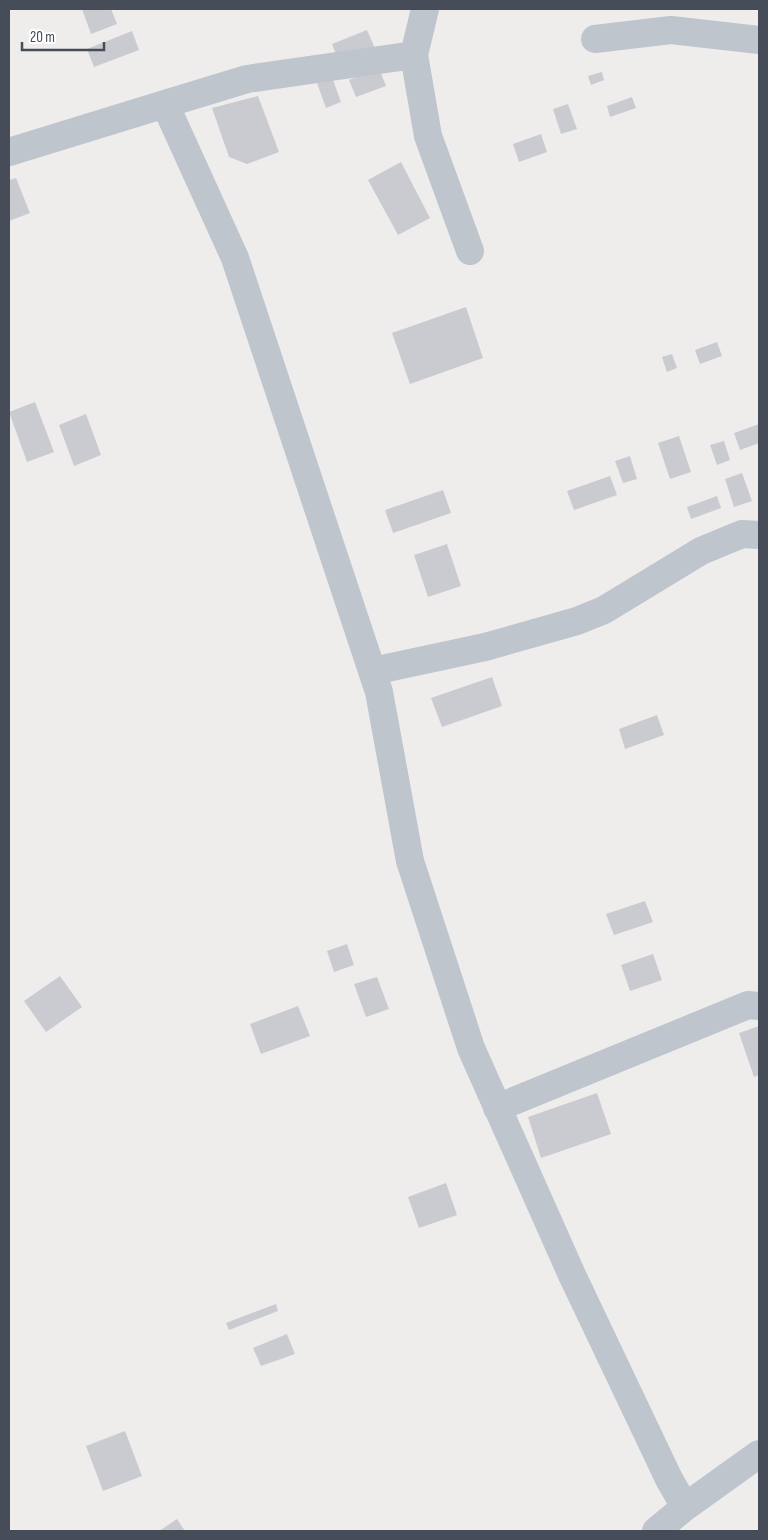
<svg xmlns="http://www.w3.org/2000/svg" width="768" height="1540" viewBox="0 0 768 1540" font-family="'Sofia Sans Condensed',sans-serif">
  <rect width="100%" height="100%" fill="#efecec"/>
  <path fill="#cacbd1" d="M82,9H111L117,24L91,34Z
    M367,30L377,53L341,67L332,44Z
    M132,31L139,50L94,67L87,49Z
    M379,68L386,86L356,97L349,80Z
    M602,72L604,80L591,85L588,76Z
    M332,77L341,102L326,108L317,83Z
    M258,96L279,152L247,164L229,157L212,108Z
    M632,97L636,108L610,117L607,106Z
    M568,104L577,129L561,134L553,109Z
    M541,134L547,152L519,162L513,144Z
    M401,162L430,218L398,235L368,180Z
    M16,178L30,213L9,221V180Z
    M466,307L483,358L410,384L392,333Z
    M717,342L722,356L700,364L695,350Z
    M672,354L677,368L667,372L662,357Z
    M35,402L54,452L27,462L9,412Z
    M86,414L101,455L74,466L59,425Z
    M759,424V443L740,450L734,433Z
    M679,436L691,472L670,479L658,443Z
    M724,441L730,460L717,465L710,445Z
    M630,456L637,479L623,483L615,461Z
    M742,473L752,501L734,507L725,479Z
    M610,476L617,495L574,510L567,491Z
    M443,490L451,513L393,533L385,510Z
    M717,496L721,508L691,519L687,507Z
    M447,544L461,586L428,597L414,555Z
    M492,677L502,706L442,727L431,698Z
    M657,715L664,735L625,749L619,729Z
    M645,901L653,922L614,935L606,914Z
    M347,944L354,965L334,972L327,951Z
    M653,954L662,980L630,991L621,965Z
    M60,976L82,1007L46,1032L24,1001Z
    M377,977L389,1009L366,1017L354,984Z
    M298,1006L310,1036L261,1054L250,1024Z
    M759,1026V1075L754,1077L739,1033Z
    M597,1093L611,1134L541,1158L528,1117Z
    M446,1183L457,1215L419,1228L408,1197Z
    M276,1304L278,1311L229,1330L226,1323Z
    M287,1334L295,1354L261,1366L253,1348Z
    M125,1431L142,1476L103,1491L86,1446Z
    M177,1519L185,1531H159Z"/>
  <g fill="none" stroke-linecap="round" stroke-linejoin="round">
    <path stroke="#bec5cd" stroke-width="28" d="M425,9L414,55L428,136L470,251
      M595,39L671,30L759,40
      M165,104L247,79L414,55
      M9,152L165,104L235,258L379,692L410,861L471,1048L572,1275L669,1479L685,1507
      M373,671L485,647L577,621L604,610L701,551L742,534L759,535
      M497,1108L748,1005L759,1006
      M656,1531L685,1507L759,1454"/>
  </g>
  <rect width="768" height="1540" fill="none" stroke="#464d58" stroke-width="20"/>
  <path d="M22 42v8h82v-8" fill="none" stroke="#464d58" stroke-width="2.5"/>
  <text x="30" y="42" font-size="15" fill="#464d58" stroke="#ffffff" stroke-width="4" paint-order="stroke">20 m</text>
</svg>
